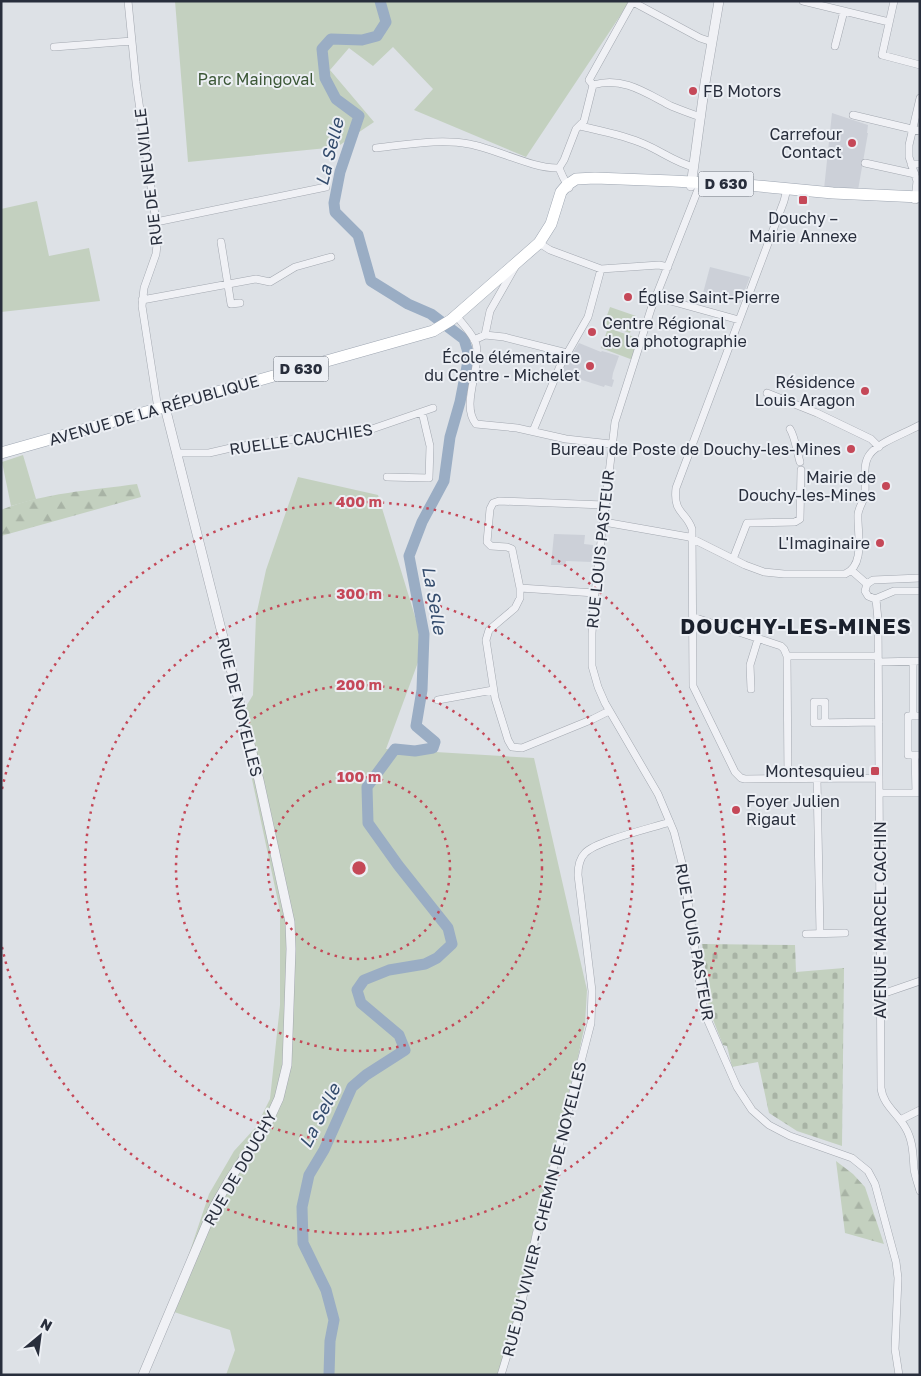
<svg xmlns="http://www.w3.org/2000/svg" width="921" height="1376" viewBox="0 0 921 1376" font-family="'Golos Text',sans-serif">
  <defs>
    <pattern id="forest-firs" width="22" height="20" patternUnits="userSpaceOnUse" patternTransform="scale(1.25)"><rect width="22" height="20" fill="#c3d0bf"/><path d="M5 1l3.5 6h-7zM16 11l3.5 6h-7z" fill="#a8b3a5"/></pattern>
    <pattern id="cemetery-stones" width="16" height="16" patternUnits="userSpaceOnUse" patternTransform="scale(1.25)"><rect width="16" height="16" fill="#c3d0bf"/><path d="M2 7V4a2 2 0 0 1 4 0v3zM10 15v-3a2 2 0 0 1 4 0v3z" fill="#a8b3a5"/></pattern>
  </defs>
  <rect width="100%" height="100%" fill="#dde1e6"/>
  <path fill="#ccd0d8" d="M832,113L868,125L867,133H868L858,190L824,189Z
    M710,267L750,277L740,303L703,293Z
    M579,343L601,352L602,351L619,356L613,373L612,379L614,380L612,387L605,385L604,387L560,373Z
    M554,534L585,535L584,544L593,545L592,562L566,561L565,565H551Z"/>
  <path fill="#c3d0bf" d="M175,1H630L526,157L414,110L433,89L393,47L373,66L349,48L330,70L374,122L337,147L188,162Z
    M37,201L49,256L89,248L100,301L1,312V209Z
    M610,307L636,316L630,333L604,324Z
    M608,328L640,339L633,360L601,348Z
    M23,455L36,499L11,506L2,462Z
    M298,477L378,495L424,646L386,749L534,758L587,990L585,1024L578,1057L532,1236L522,1288L521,1318L498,1375H226L235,1350L230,1330L174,1312L182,1275L209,1194L234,1151L256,1127L270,1099L280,1005V911L239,718L253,695L256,616L266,570Z"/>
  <path fill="url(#forest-firs)" d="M137,484L141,497L1,536V510C42,493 93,490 137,484Z
    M836,1161L853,1174L865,1187L884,1244L845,1233Z"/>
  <path fill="url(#cemetery-stones)" d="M702,944L795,945L796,972L844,968L842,1146L797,1131L769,1113L758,1062L732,1067L727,1046L723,1045L710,1012L703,976L706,975Z"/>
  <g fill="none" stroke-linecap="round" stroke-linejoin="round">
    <path stroke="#9aadc4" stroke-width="11" d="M329,1375L330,1341L334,1320L326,1290L303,1243L302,1207L309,1175L324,1150L352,1087L366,1075L405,1050L399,1035L361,1003L357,990L364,980L389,970L425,964L437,958L452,944L448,928L398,865L368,823L367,787L395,749L415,751L433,748L435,742L416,726L422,690L424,634L409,556L422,522L444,481L450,437L460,402L469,356L464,339L431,314L408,304L371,281L358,235L335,212L334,203L340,172L359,116L336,99L325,78L322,49L331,39L362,40L377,36L386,22L380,1"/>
    <defs>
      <path id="minor" d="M128,1L136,82L158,236L156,254L144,288L142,306L158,409
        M803,1L889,22
        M894,1L882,55L920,65
        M633,2L700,38L712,42
        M835,46L844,11
        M54,47L132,41
        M593,85C623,76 646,93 671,106C681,110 691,114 701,117
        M593,85L589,80L633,1
        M853,115L920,131
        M580,126C601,131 624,135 644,144C661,151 676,163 694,167
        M376,148C406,145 439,138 469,144C497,149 533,169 559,168L563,177L569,188
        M865,163L915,174
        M911,164H920
        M559,168L564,160L576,129L584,121L593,85
        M701,182L651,309L615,422L595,593L592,633V666L598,687L605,703L658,794L674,832L683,867L704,1012L737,1087L752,1110L769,1125L790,1136L852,1158L868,1171L875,1184L896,1262L898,1278L895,1349L899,1375
        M787,189L784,201L676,488C673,514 686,511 692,529L693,686L735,772L741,778L745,779L879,778
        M915,200L917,181L909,157V145L920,98
        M156,222L326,187
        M221,242L231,304L240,303
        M539,243L550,250L601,269L659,265L668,267
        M656,297L739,320
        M142,300L256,279L270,282L295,267L331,257
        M456,315C462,324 473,334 476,344C482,368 460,404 476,424L517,428L566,439L611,444
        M485,335L490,311L515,267
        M474,340L485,335L504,337L567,353
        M767,393L817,413L871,439L879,447
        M790,429C795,437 797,452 800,462
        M533,431L560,366L588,317L601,269
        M177,453H209L235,447L372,429L433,408
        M387,477L429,478L430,446L422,412
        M604,505L499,501L493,503L490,509L487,542L491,546L507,547L512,549L520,588V598L515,608L489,630L486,640L495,698L508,740L512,747L522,748L593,719L609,711
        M604,522L689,537L745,565L764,572L784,574H845C866,565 857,532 858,514C859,506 865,500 865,492C866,480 862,464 870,454C879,442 906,433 920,425
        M733,559L747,523L795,522L800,519L801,470
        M851,570L867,584
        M920,578L873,580L867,584L865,591L868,596L875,599L894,591H920
        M520,588L595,593
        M876,599L878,620L881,1088C883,1105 897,1113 905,1127C913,1140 913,1154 914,1169C915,1176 918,1184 920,1191
        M693,617L781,646L784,649L787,656L788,779
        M787,656H878
        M878,662L920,661
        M913,662V716
        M751,689L750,665L758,639
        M438,700L493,690
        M920,716H908V755H920
        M825,723V702H814V723L879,722
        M915,755L916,793
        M817,779L820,933
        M879,793H920
        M806,934L845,933
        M880,993L888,992L920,981
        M900,1120L920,1110
        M501,1375L519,1316L536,1235L591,1023L592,991L578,875C578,867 579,859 585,853C596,841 652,828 670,822"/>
      <path id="tertiary" d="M691,186L705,83L719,1
        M143,1375L214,1207L230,1179L268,1122L279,1098L287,1065L291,949L290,922L259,780L165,407"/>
      <path id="primary" d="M1,453L433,331L451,320L539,243L551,224L561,192L567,185L576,179L595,178L673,181L747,185L833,193L920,197"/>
    </defs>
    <use href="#minor" stroke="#a3a8b0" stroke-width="8"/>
    <use href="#tertiary" stroke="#a3a8b0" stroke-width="10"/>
    <use href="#primary" stroke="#9da5b1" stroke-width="12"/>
    <use href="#minor" stroke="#f0f1f5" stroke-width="7"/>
    <use href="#tertiary" stroke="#f0f1f5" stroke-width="9"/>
    <use href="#primary" stroke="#fff" stroke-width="11"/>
  </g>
  <g fill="none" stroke="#c54858" stroke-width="2.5" stroke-dasharray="2.5 5">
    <circle cx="359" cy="868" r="91"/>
    <circle cx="359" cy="868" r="183"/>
    <circle cx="359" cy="868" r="274"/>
    <path d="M2 789A366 366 0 1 1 2 947"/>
  </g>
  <g fill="#c54858" stroke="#eceff4" stroke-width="2">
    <circle cx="693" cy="91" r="5"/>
    <circle cx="852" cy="143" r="5"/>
    <rect x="798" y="195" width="10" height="10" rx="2.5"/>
    <circle cx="628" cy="297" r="5"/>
    <circle cx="592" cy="332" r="5"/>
    <circle cx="590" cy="366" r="5"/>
    <circle cx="865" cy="391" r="5"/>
    <circle cx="851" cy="449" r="5"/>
    <circle cx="886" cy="486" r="5"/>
    <circle cx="880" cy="543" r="5"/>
    <rect x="870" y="766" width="10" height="10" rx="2.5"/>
    <circle cx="736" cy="810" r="5"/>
  </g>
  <g text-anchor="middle" stroke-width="4" stroke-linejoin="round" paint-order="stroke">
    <g fill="#eceff4" stroke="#636873" stroke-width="1">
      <rect x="698.5" y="171.5" width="55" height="25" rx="4"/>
      <rect x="273.5" y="356.5" width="55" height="25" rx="4"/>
    </g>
    <g font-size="15" font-weight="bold" fill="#282e3c">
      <text x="726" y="189">D 630</text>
      <text x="301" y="374">D 630</text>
    </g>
    <g font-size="16" fill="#3b5736" stroke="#eceff4">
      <text x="256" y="85">Parc Maingoval</text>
    </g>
    <g font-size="16" fill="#282e3c" stroke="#eceff4" text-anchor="end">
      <text x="703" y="97" text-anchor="start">FB Motors</text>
      <text x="842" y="140">Carrefour<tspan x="842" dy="18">Contact</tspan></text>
      <text x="803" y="224" text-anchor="middle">Douchy –<tspan x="803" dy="18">Mairie Annexe</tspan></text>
      <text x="638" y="303" text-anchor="start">Église Saint-Pierre</text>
      <text x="602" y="329" text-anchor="start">Centre Régional<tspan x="602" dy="18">de la photographie</tspan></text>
      <text x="580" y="363">École élémentaire<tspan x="580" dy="18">du Centre - Michelet</tspan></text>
      <text x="855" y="388">Résidence<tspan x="855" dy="18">Louis Aragon</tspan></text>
      <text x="841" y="455">Bureau de Poste de Douchy-les-Mines</text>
      <text x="876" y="483">Mairie de<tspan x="876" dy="18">Douchy-les-Mines</tspan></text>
      <text x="870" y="549">L'Imaginaire</text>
      <text x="865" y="777">Montesquieu</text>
      <text x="746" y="807" text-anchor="start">Foyer Julien<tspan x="746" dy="18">Rigaut</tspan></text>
    </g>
    <g font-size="16" fill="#282e3c" stroke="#eceff4">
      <text transform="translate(148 177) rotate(-97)" y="6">RUE DE NEUVILLE</text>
      <text transform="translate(154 410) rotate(-16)" y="6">AVENUE DE LA RÉPUBLIQUE</text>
      <text transform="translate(301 439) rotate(-8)" y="6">RUELLE CAUCHIES</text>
      <text transform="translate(600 549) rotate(-84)" y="6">RUE LOUIS PASTEUR</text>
      <text transform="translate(240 707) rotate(76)" y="6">RUE DE NOYELLES</text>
      <text transform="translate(880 920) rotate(-90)" y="6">AVENUE MARCEL CACHIN</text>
      <text transform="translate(695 942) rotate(80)" y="6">RUE LOUIS PASTEUR</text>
      <text transform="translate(240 1168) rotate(-60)" y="6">RUE DE DOUCHY</text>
      <text transform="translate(544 1209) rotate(-76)" y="6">RUE DU VIVIER - CHEMIN DE NOYELLES</text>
    </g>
    <g font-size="18" font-style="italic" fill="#344c6d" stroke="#eceff4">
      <text transform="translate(330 152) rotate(-76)" y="6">La Selle</text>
      <text transform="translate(434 600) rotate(80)" y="6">La Selle</text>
      <text transform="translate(320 1116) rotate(-63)" y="6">La Selle</text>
    </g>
    <g font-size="21" font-weight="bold" letter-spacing="1" fill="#1a202c" stroke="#eceff4">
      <text x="796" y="634">DOUCHY-LES-MINES</text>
    </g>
  </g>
  <circle cx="359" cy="868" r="8" fill="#c54858" stroke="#eceff4" stroke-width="2.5"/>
  <g font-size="15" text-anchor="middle" font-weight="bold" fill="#c54858" stroke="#eceff4" stroke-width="4" stroke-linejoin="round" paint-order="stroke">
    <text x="359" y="507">400 m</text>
    <text x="359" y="599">300 m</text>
    <text x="359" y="690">200 m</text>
    <text x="359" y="782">100 m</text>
  </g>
  <rect width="921" height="1376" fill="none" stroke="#282e3c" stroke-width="5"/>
  <g transform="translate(40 1336) rotate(29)" stroke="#eceff4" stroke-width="4" paint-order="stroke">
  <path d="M0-4L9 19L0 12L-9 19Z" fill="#282e3c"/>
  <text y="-8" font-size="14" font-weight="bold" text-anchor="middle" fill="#282e3c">N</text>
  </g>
</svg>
